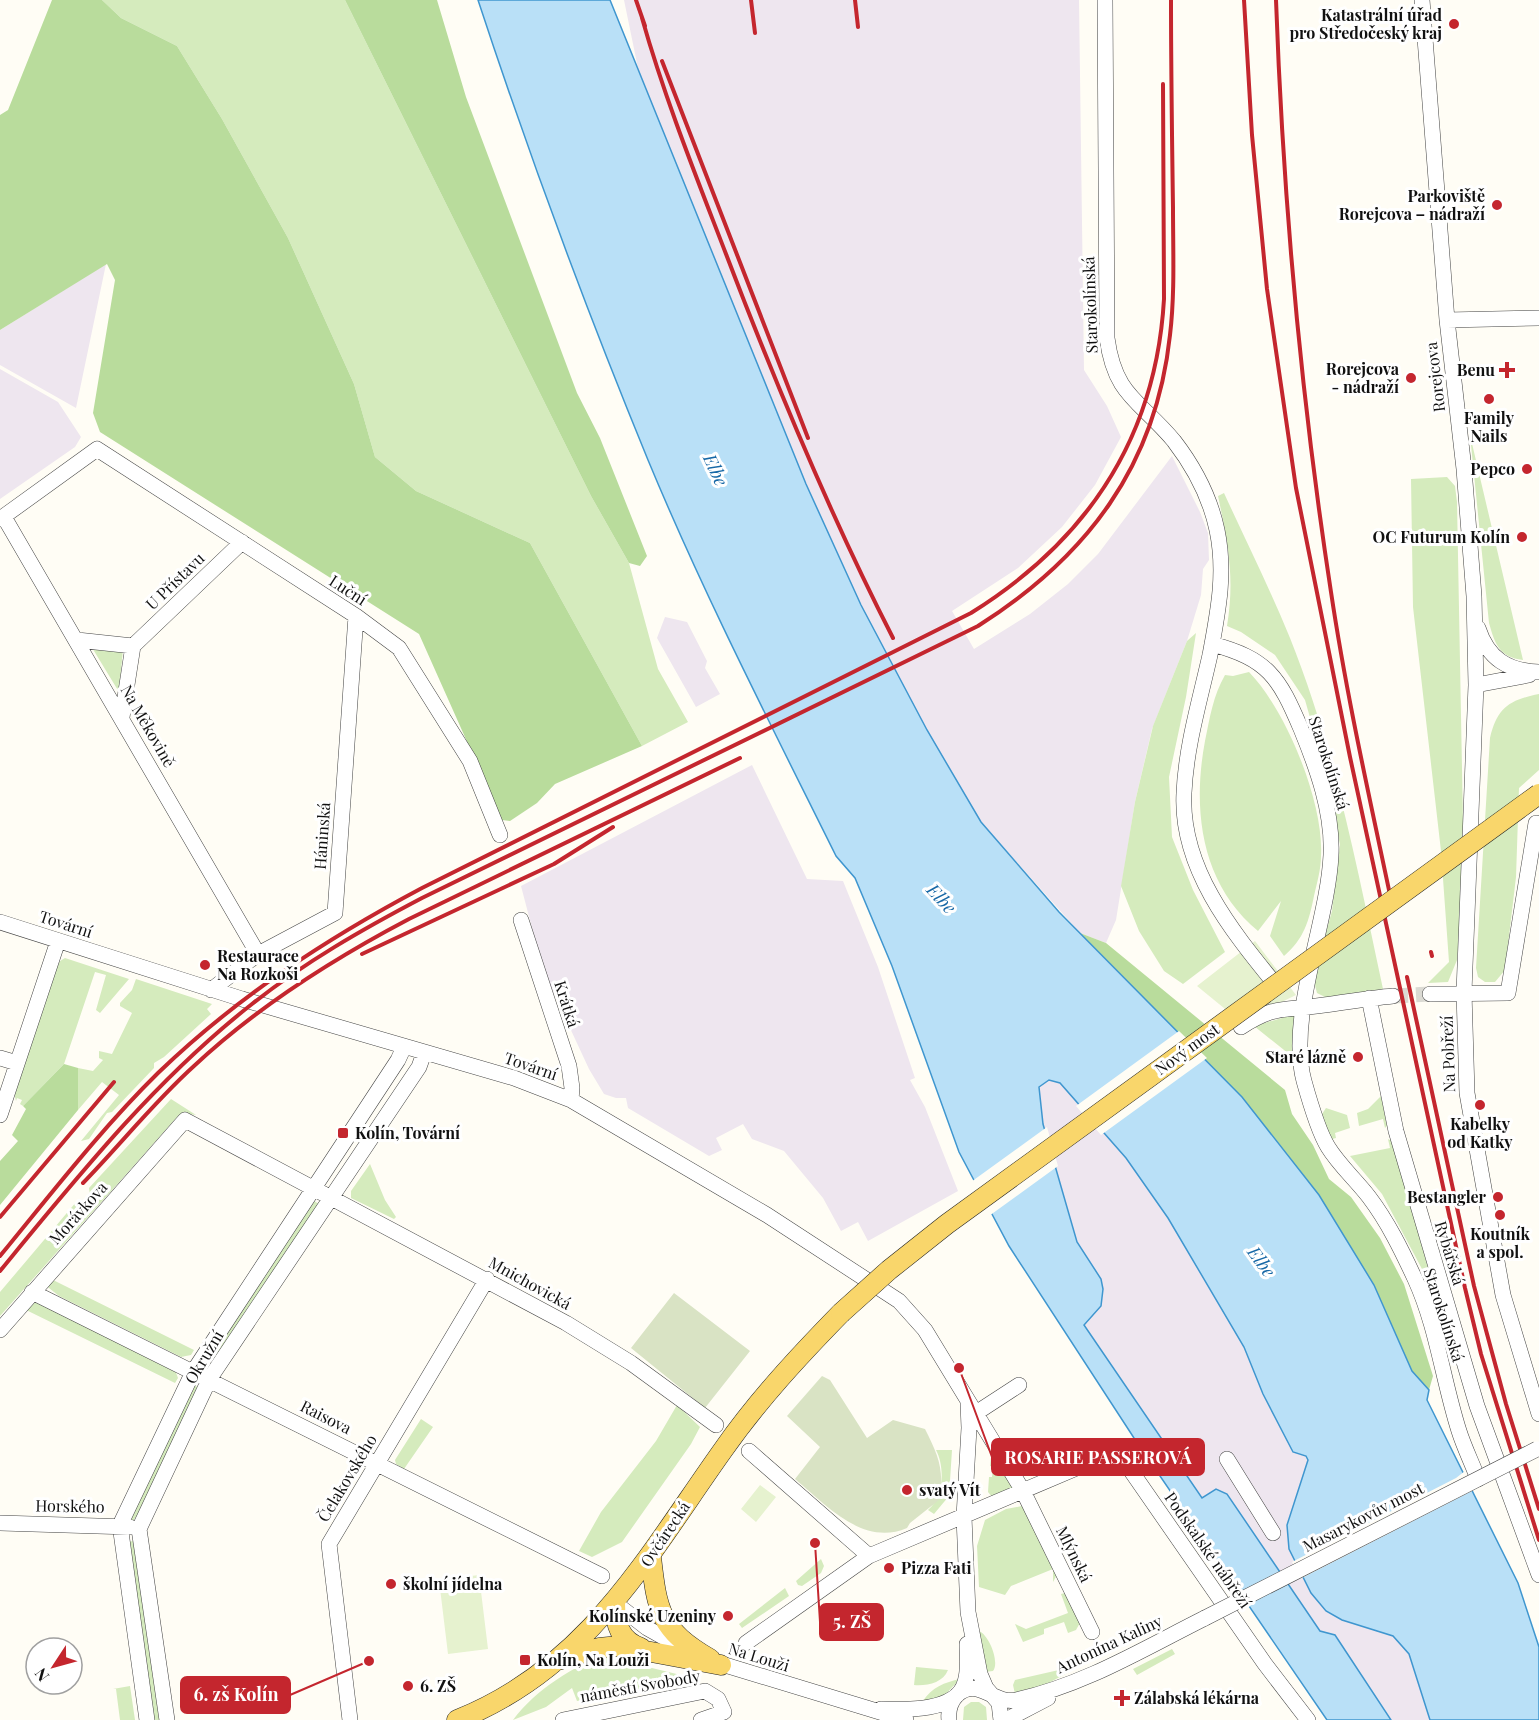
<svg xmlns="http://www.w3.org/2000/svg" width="1539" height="1720" viewBox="0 0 1539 1720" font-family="'Playfair Display',serif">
  <rect width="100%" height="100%" fill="#fffdf5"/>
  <path fill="#eee6ef" d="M624,0H1079L1084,370L1107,406L1121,437L1095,485L1062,527L1018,568L952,611L974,649L1030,614L1068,584L1098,554L1172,456L1200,512L1208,533L1209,560L1203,569L1201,595L1187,641L1152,729L1135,802L1116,920L1106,943L1080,933L981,822L927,730L861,605L806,484L640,78Z
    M106,264L76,408L0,365V330Z
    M0,369L58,402L81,437L75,447L0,499Z
    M665,617L687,622L707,661L705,668L720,694L696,707L657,638Z
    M752,765L807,879L843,881L878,967L915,1078L910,1080L925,1107L958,1191L868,1241L858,1222L841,1231L823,1198L784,1151L752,1139L743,1124L716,1138L722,1150L709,1156L628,1108L626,1098H616L604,1094L589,1069L543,970L521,886Z
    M1049,1080L1060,1083L1126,1158L1168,1218L1211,1288L1244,1347L1263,1394L1293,1452L1306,1456L1308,1460L1287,1525L1335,1616L1393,1636L1409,1654L1430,1720H1391L1335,1635L1320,1631L1227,1494L1202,1498L1084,1324L1088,1322L1103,1289L1100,1279L1077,1242L1043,1124L1039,1087Z"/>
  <path fill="#d5ebbd" d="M102,0H345L591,496L629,563L658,669L688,722L642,746L530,543L416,491L375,457L354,384L288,238L222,119L177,46L121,18Z
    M1470,435L1523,660C1499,657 1495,644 1489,623Z
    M1447,477L1455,486L1457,502L1464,875L1457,960L1448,982L1428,983L1449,962L1441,851L1413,607L1411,479Z
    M1224,493C1246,541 1270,589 1290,638C1335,750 1358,872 1383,989L1327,998L1317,993L1313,978L1332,911L1340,845L1327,777L1305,700L1275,655L1241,632L1227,626C1235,578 1228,543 1218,496Z
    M1196,633L1186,697L1169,777L1172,837L1193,890L1225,952L1183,984L1164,971L1139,931L1121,886L1135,802L1153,726L1187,641Z
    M91,646L123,649L119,692Z
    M1249,672C1286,710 1324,802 1321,856C1321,869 1317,883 1314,896C1309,921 1304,939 1284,956L1270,936L1281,901L1258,931C1201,884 1192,810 1205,741C1210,717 1213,696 1225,675L1233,676Z
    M1539,694V770L1519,788L1516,877L1505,970L1495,982H1485L1478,977L1476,968L1490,738C1497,708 1509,700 1539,694Z
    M65,958L129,979L100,1013L96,1010L106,975L95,972L64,1064L23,1106L20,1104L22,1100L17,1098L16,1101L14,1093L54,974L60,961Z
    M136,979L212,1004L207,1009L211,1014L164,1057L154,1063V1068L112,1112L107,1113L89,1139L81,1141L119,1095L102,1082L78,1110V1068L93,1071L103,1060L99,1058V1051L112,1054L132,1013L120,1006V1003L132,990Z
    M1296,1014L1299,1062L1254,1026Z
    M1381,1096L1387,1126L1385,1128L1383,1119L1359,1126L1357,1113L1368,1109Z
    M171,1099L196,1115L183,1113L178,1116L0,1316V1292L77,1201H84L90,1195L89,1188Z
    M1326,1108L1347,1115L1350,1128L1335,1133L1336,1138L1332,1139L1320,1117Z
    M1388,1139L1394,1142L1428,1268L1422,1269L1382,1194L1350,1156L1390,1148Z
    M370,1164L385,1200L396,1217L394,1219L351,1198V1191Z
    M314,1201L319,1204L213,1360L208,1357Z
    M47,1277L194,1350L191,1355L181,1357L59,1296L44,1284Z
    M34,1300L175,1370L178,1378L175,1383L22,1308Z
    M194,1384L198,1388L140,1511L133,1521L128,1519Z
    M677,1405L700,1427L691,1444L622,1542L592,1557L579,1551L601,1512L656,1441Z
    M421,1419L433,1427L404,1469L396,1464L395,1460Z
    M992,1449L1013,1488L992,1497L988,1492L989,1477H992L993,1467L990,1466Z
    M936,1450H952L949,1496L934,1514L928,1510C944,1497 945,1467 936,1450Z
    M1022,1506L1030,1513L1059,1571L1053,1582V1569L1011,1586L1005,1595L979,1587L977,1546L985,1520L1006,1509Z
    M134,1541L161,1720H152L126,1542Z
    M821,1559L824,1566L821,1573L802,1586L798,1585L796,1581Z
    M785,1588L789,1596L742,1628L739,1624Z
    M1065,1593L1081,1621L1076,1630L1068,1633L1064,1622L1044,1629V1634L1023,1642L1015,1624L1026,1629L1068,1613L1061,1594Z
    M979,1631C989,1635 1000,1662 993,1671L985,1672Z
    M1172,1649L1175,1654L1137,1675L1133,1669Z
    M610,1652L615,1659L693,1678L577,1701L572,1688L546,1707L513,1720C536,1689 574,1666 610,1652Z
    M916,1667L948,1670C943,1683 927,1686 914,1685Z
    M1072,1667H1074L1073,1670L1039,1688L1015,1694L1013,1685L1015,1680Z
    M960,1679L942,1698L923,1701C931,1688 945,1682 960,1679Z
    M130,1686L135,1720H120L116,1689H113Z
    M971,1702H979L986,1707L987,1720H963L964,1707Z"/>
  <path fill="#b9dc9c" d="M52,0H102L121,18L177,46L222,119L288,238L354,384L375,457L416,491L530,543L642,746L555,784L537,803L510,821L502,820L419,634L100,432L93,413L115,280L107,264L0,330V115L8,110Z
    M345,0H437L466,97L577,393L600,438L647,556L640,566L629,563L591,496Z
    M1080,933L1106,943L1285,1090L1292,1114L1313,1145L1329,1179L1351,1197L1380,1238L1404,1284L1433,1376L1429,1390L1412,1371L1374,1285L1319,1195L1242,1097Z
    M64,1064L78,1068V1110L0,1205V1161L18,1141L12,1135L26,1109L23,1106Z"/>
  <path fill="#d9e3c4" d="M674,1293L750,1351L705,1408L631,1348Z
    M822,1376L830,1380L867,1438L893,1420L925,1429C938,1455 945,1470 939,1500L910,1523L907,1528C863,1547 826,1505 795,1479L820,1447L787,1416Z"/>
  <path fill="#e6f2cf" d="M1255,941L1296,995L1241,1022L1197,986Z
    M760,1485L776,1497L756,1522L741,1509Z
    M479,1575L488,1649L448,1654L439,1580Z"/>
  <path fill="#b9e0f7" stroke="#3f96cf" stroke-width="1.5" d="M478,0H610L806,484L861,605L927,730L981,822L1059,912L1242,1097L1319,1195L1374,1285L1412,1371L1429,1390L1427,1400L1518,1583L1539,1647V1720H1430L1409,1654L1393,1636L1342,1620L1326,1611L1311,1593L1289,1549L1287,1525L1308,1460L1306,1456L1293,1452L1263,1394L1244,1347L1168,1218L1126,1158L1060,1083L1049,1080L1039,1087L1043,1124L1077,1242L1101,1279L1103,1289L1101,1306L1084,1325L1202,1498L1216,1489L1227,1494L1320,1631L1335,1635L1391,1720H1327L1134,1438L1009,1246L959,1152L892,966L855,878L836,856C771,725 704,595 648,460C586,309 529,155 478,0Z"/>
  <path fill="#fffdf5" d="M1179,1031L1207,1058L1101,1135L1076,1106Z
    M1047,1127L1058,1166L989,1216L971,1182Z
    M1465,1471L1474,1490L1300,1579L1292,1562L1456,1478Z"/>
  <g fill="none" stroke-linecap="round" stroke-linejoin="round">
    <path stroke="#dbdad3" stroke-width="15" stroke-dasharray="15 8" stroke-linecap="butt" d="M1393,996L1430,994"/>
    <defs>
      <path id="minor" d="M1105,0L1107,338C1115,397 1140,400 1174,441C1194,467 1210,497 1217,530C1226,573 1218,612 1210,655C1200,700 1186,746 1184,793C1180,867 1231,930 1275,984
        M1422,0L1447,320L1464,469L1474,596L1476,685L1464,992L1467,1093L1503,1295L1539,1414
        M1447,320L1539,318
        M4,517L258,954
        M0,519L97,449L356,616L399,648L470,761L500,835
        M1478,628C1488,659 1508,671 1539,672
        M77,640L133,646
        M1212,644C1268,659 1279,677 1301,729C1317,768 1333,812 1331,855C1328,922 1287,1017 1304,1081C1309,1099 1318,1131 1328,1147C1339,1165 1356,1180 1369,1197C1388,1222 1402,1251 1415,1279C1437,1327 1443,1381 1459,1431C1464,1447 1472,1463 1478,1479
        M1476,685L1529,675
        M122,717L133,646L242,542
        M521,920L569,1066L572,1088L571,1100
        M0,922L242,999L514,1078L571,1100L767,1215L899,1301L925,1330L1023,1491L1092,1632
        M211,990L258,954L335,913L356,616
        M1430,994L1508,993L1536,823
        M1369,998L1396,1131L1477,1406L1539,1575
        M1241,1027C1276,1004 1286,1011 1324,1005C1347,1002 1370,998 1393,996
        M0,1058L17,1063
        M0,1115L58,941
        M32,1292L602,1576
        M0,1330L185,1120L566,1323L631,1363L716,1425
        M968,1403L969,1428L964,1517L968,1612L980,1674L986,1688L999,1703L1001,1720
        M976,1413L1019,1385
        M749,1451L869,1556
        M1227,1459L1273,1533
        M0,1523L130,1527
        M615,1603L647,1628L690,1652
        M746,1643L869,1556L1105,1456L1120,1455L1265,1664L1308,1720
        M712,1661L906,1720
        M881,1709C905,1710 957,1712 965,1682C969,1670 967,1656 967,1644
        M147,1720L120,1525L193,1372L398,1060L404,1047
        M167,1720L139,1529L210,1378L419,1067L424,1053
        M350,1720L329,1544L487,1279
        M563,1720L705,1691L718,1699L724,1712L701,1720
        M949,1720C948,1711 950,1702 957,1695C978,1676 994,1705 1016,1700C1084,1685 1143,1649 1205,1618
        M1006,1720L1048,1698"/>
      <path id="major" d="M651,1557C657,1611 660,1630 710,1659
        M615,1603C615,1624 620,1641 641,1648
        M558,1660L599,1648L619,1646L721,1665
        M457,1720C588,1668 646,1558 723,1450C758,1400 799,1356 841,1313"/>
    </defs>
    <use href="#minor" stroke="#444" stroke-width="16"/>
    <use href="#major" stroke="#222" stroke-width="21"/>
    <use href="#minor" stroke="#fff" stroke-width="15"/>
    <use href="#major" stroke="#f9d66b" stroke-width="20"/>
    <path stroke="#c4262e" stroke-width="4" d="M636,0L645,26
      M751,0L755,33
      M855,0L858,27
      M1244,0L1252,135L1267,289L1296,488L1350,757L1465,1288L1481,1354L1539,1540
      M1276,0C1283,197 1301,397 1331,592C1347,699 1371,804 1393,909
      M642,18C665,99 696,176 726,254C776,385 829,513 893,638
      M662,61L808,438
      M1431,952L1432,956
      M362,954L554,864L613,827
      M1407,977L1474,1286L1506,1404L1539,1509
      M83,1183C121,1144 154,1102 194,1066C257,1007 333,959 409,919L740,758
      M0,1217L114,1082
      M0,1256C51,1194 101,1129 158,1073C237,997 326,939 422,888L971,613C1088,540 1156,438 1164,299L1163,84
      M0,1271C78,1176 155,1080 252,1004C305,962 363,929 422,898L978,626C1087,557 1156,466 1170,335C1175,293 1173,251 1173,208C1172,139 1171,70 1171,0"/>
    <defs>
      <path id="minor-bridge" d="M1205,1618L1537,1449"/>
      <path id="major-bridge" d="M841,1313L889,1270L947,1224L1539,794"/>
    </defs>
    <use href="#minor-bridge" stroke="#444" stroke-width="16" stroke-linecap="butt"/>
    <use href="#major-bridge" stroke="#222" stroke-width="21" stroke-linecap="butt"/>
    <use href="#minor-bridge" stroke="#fff" stroke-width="15"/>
    <use href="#major-bridge" stroke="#f9d66b" stroke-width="20"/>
  </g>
  <g fill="#c4262e" stroke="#fff" stroke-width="2">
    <circle cx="1454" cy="24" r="6"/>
    <circle cx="1497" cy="205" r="6"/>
    <path d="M1504 361h6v6h6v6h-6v6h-6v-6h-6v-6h6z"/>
    <circle cx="1411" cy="378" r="6"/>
    <circle cx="1489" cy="399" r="6"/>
    <circle cx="1527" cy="469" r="6"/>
    <circle cx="1522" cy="537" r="6"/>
    <circle cx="205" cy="965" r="6"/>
    <circle cx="1358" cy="1057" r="6"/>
    <circle cx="1480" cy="1105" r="6"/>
    <rect x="337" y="1127" width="12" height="12" rx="3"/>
    <circle cx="1498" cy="1197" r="6"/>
    <circle cx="1500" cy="1215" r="6"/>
    <circle cx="907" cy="1490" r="6"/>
    <circle cx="889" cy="1568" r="6"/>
    <circle cx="391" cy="1584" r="6"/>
    <circle cx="728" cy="1616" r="6"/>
    <rect x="519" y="1654" width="12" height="12" rx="3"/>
    <circle cx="408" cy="1686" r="6"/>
    <path d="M1119 1689h6v6h6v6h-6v6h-6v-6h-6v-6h6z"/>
  </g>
  <g text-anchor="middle" stroke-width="6" stroke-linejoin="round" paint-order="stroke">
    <g font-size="16" font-weight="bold" fill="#111" stroke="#fff" text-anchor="end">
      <text x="1442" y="21">Katastrální úřad<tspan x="1442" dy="18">pro Středočeský kraj</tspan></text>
      <text x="1485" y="202">Parkoviště<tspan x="1485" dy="18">Rorejcova – nádraží</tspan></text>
      <text x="1399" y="375">Rorejcova<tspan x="1399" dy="18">- nádraží</tspan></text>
      <text x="1495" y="376">Benu</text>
      <text x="1489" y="424" text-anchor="middle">Family<tspan x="1489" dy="18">Nails</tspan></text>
      <text x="1515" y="475">Pepco</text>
      <text x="1510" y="543">OC Futurum Kolín</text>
      <text x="217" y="962" text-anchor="start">Restaurace<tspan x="217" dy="18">Na Rozkoši</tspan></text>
      <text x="1346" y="1063">Staré lázně</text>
      <text x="1480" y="1130" text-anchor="middle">Kabelky<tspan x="1480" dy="18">od Katky</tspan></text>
      <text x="355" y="1139" text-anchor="start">Kolín, Tovární</text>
      <text x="1486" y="1203">Bestangler</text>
      <text x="1500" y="1240" text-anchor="middle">Koutník<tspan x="1500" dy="18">a spol.</tspan></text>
      <text x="919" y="1496" text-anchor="start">svatý Vít</text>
      <text x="901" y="1574" text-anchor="start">Pizza Fati</text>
      <text x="403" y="1590" text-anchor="start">školní jídelna</text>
      <text x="716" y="1622">Kolínské Uzeniny</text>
      <text x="537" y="1666" text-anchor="start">Kolín, Na Louži</text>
      <text x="420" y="1692" text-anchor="start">6. ZŠ</text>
      <text x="1134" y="1704" text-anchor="start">Zálabská lékárna</text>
    </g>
    <g font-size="16" fill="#111" stroke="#fff">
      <text transform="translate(1090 305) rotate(-92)" y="6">Starokolínská</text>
      <text transform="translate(1435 377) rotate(-97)" y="6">Rorejcova</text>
      <text transform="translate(175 581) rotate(-44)" y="6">U Přístavu</text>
      <text transform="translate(348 590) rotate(33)" y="6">Luční</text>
      <text transform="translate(148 726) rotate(60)" y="6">Na Měkovině</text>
      <text transform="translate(1329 763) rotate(72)" y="6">Starokolínská</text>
      <text transform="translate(322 836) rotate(-86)" y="6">Háninská</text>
      <text transform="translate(66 924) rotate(18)" y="6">Tovární</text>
      <text transform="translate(567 1004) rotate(72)" y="6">Krátká</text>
      <text transform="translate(1187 1049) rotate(-36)" y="6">Nový most</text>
      <text transform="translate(1448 1054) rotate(-92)" y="6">Na Pobřeží</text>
      <text transform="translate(531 1066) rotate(19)" y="6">Tovární</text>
      <text transform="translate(78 1213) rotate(-48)" y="6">Morávkova</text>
      <text transform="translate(1450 1253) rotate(73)" y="6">Rybářská</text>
      <text transform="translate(530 1283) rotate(29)" y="6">Mnichovická</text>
      <text transform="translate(1444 1315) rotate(72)" y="6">Starokolínská</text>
      <text transform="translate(204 1357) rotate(-59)" y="6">Okružní</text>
      <text transform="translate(326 1417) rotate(27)" y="6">Raisova</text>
      <text transform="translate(347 1478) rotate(-59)" y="6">Čelakovského</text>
      <text transform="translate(70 1506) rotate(1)" y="6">Horského</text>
      <text transform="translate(1363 1517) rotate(-27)" y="6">Masarykovův most</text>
      <text transform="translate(665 1534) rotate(-56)" y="6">Ovčárecká</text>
      <text transform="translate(1208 1550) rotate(55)" y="6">Podskalské nábřeží</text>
      <text transform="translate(1074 1554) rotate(64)" y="6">Mlýnská</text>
      <text transform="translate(1109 1644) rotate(-25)" y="6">Antonína Kaliny</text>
      <text transform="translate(759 1657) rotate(17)" y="6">Na Louži</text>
      <text transform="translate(640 1686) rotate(-10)" y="6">náměstí Svobody</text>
    </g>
    <g font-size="18" font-style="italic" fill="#1768a6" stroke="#fff">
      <text transform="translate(715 470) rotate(65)" y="6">Elbe</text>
      <text transform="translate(941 899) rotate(47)" y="6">Elbe</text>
      <text transform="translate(1261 1262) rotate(54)" y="6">Elbe</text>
    </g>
  </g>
  <path fill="none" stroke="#c4262e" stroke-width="2" d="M959 1368L992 1457M815 1543L820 1622M369 1661L290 1695"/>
  <g fill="#c4262e" stroke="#fff" stroke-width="2">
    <circle cx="959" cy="1368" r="6"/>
    <circle cx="815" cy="1543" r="6"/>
    <circle cx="369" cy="1661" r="6"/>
  </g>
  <g fill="#c4262e" stroke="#c4262e" stroke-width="2">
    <rect x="992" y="1439" width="212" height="36" rx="6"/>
    <rect x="820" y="1604" width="63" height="36" rx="6"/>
    <rect x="181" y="1677" width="109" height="36" rx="6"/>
  </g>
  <g font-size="18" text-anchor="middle" font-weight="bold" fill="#fff">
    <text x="1098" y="1464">ROSARIE PASSEROVÁ</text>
    <text x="852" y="1628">5. ZŠ</text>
    <text x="236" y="1701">6. zš Kolín</text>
  </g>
  <g transform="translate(54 1666) rotate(234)"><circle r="28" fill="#ffffff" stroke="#a0a0a0" stroke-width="1.5"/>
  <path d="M0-4.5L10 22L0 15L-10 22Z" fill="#c4262e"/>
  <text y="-9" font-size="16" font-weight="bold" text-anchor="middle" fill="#111111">N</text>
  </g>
</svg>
